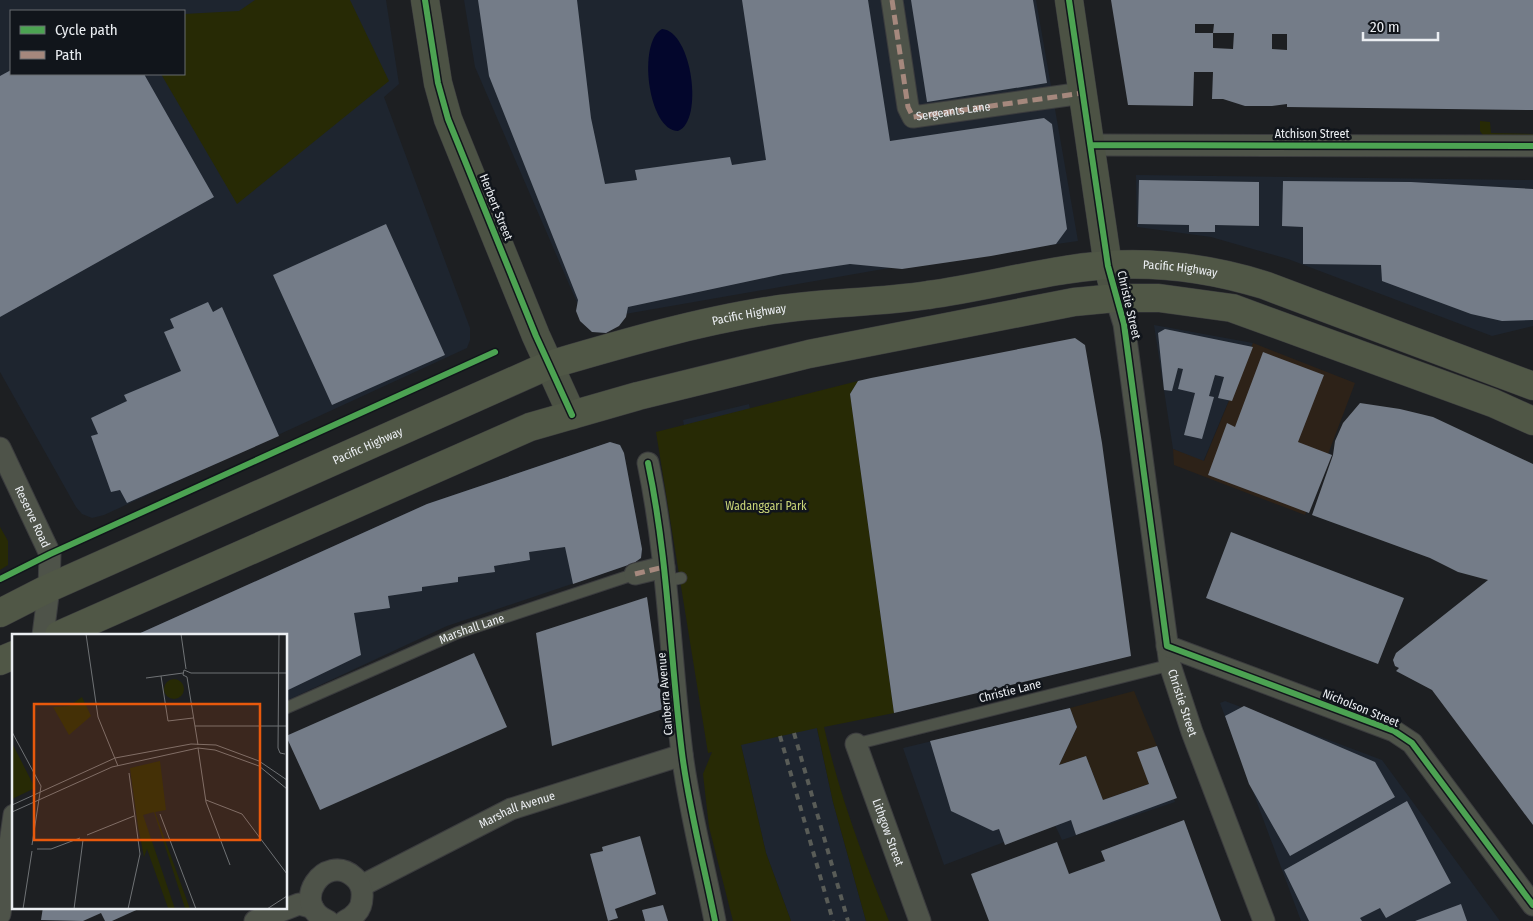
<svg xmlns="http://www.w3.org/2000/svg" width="1533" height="921" viewBox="0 0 1533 921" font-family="'Fira Sans Condensed',sans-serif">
  <rect width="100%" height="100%" fill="#1d1f22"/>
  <path fill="#1e252f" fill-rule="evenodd" d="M0,0H386L399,84L384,97L470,328V340L467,348L104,515L92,518L82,514L76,507L0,372ZM11,11H184V74H11Z
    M464,0H1036L1078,241L889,268L585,321L475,67Z
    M1136,175L1533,180V326L1492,336L1288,259L1211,237L1137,227Z
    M1154,325L1253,343L1203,462L1173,449Z
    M749,404L773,528L833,802L866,921H791L766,853L736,723L683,420Z
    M610,442L620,445L624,453L642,549L641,558L634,563L447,626L286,701V635H136L427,504Z
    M1225,701L1382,760L1500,921H1301L1220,703Z
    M1070,708L1077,727L1060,765L1086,756L1104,800L1137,752L1157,746L1175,802L1062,840L1054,823L944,865L903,748Z"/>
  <path fill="#2d2218" d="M1253,343L1355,383L1305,515L1174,465L1173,449L1204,461Z"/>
  <path fill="#2b2216" d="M1134,691L1157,746L1138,753L1149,784L1103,800L1086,756L1059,765L1077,727L1070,708Z"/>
  <path fill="#272a05" d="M255,0H350L389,81L237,204L161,74H184V14L239,11Z
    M1480,121L1490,122L1491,133L1533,134V139L1485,138L1480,131Z
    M858,381L850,394L894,713L824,727C839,794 863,858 889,921H866L833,802L817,728L741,745L766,853L791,921H733L709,827L703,774L712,752L708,753L656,432Z
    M0,527L8,541V565L0,570Z"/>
  <path fill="#03062c" d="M662,29C692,31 704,121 678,131C648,131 637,42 662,29Z"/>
  <path fill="#747c88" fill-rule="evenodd" d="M478,0H577L591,118L605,184L637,180L635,170L730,157L732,165L766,160L742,0H868L890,141L1044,118L1052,124L1067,229L1056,244L991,256L902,269L850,264L783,274L628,307L626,317L619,326L606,333L592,332L580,321L576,311L578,300L489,76Z
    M911,0H1033L1047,83L927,102Z
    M1111,0H1533V110L1287,107V104L1272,106H1245L1223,99H1212L1213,72H1194L1193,106L1128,105ZM1195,24H1214L1213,33H1234L1233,49L1213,48V33H1195ZM1272,34H1287V50L1272,49Z
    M11,70V74H144L214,197L0,317V76Z
    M1139,180L1259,182V226L1215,225V232H1189V225L1138,224Z
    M1283,181L1411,182L1533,189V320L1502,321L1471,314L1382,281L1381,265L1303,264V227L1282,226Z
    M386,224L445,355L332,405L273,275Z
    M208,302L213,312L222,307L279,436L127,503L120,490L111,492L91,436L98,434L91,418L127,401L124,395L181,371L164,332L174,328L170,319Z
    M1165,329L1253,347L1232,401L1218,398L1224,377L1215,375L1209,396L1214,397L1202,439L1184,435L1195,393L1178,389L1183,369L1178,368L1172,391L1164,390L1158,333Z
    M1075,338L1085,345L1102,443L1131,656L894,713L850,394L858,381L871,378Z
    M1263,352L1324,375L1298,442L1332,455L1309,513L1208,475L1227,423L1235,427Z
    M1360,403L1400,409L1433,417L1533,464V825L1432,690L1396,671L1399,668L1395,666L1393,660L1396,653L1488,580L1458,572L1430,558L1312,515L1333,455L1335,441L1343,423Z
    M610,442L620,445L624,453L642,549L641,558L634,563L573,584L565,547L529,552L530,560L494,566L495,572L458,577V582L422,587V591L388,596L390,608L354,613L361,655L286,691V635H136L427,504Z
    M1231,532L1404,598L1378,664L1206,598Z
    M647,597L663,709L552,746L536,633Z
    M474,653L507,727L320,810L286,736Z
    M1244,706L1375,762L1395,797L1290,856L1249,784L1225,716Z
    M1070,708L1077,727L1059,765L1086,756L1103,800L1149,784L1137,752L1157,746L1177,798L1076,835L1071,820L1005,845L999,829L993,831L951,811L930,741Z
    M1407,801L1451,883L1386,918L1380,908L1360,918L1362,921H1309L1284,870Z
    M1184,820L1221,921H989L971,874L1057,842L1069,874L1105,861L1101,851Z
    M640,836L656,894L615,909L618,918L608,921L590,854L603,851L602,847Z
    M1461,904L1467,921H1415Z
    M663,905L668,921H645L642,910Z
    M43,907H143L112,921H105L101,913L83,921L41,920Z"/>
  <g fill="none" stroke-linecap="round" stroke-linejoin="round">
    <defs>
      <g id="lane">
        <path d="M666,581L681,578"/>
        <path id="s1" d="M286,708L457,633L635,574"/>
        <path d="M856,744L1170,665"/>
      </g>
      <g id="street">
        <path id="s2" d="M892,0L908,107L913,117L1083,93"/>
        <path d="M1091,145L1533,146"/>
        <path id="s3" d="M1116,298L1124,324L1170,665L1192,732L1264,921"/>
        <path id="s4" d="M0,448L50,554L49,588L43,635"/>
        <path d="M648,463C668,558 670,656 682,753C689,809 704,865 715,921"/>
        <path d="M635,574L664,567"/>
        <path d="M1167,646L1394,731L1412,743L1533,905"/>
        <path id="s5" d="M856,744L920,921"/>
        <path id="s6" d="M361,886L511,809L682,755"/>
        <path d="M0,914L14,815"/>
        <path d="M255,921L299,904L313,908"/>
        <path d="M328,921C288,904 325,851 354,877C360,882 363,890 362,898C362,909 355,916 345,921"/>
      </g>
      <path id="secondary" d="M425,0L438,83L448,119L536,336L572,415
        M1069,0L1108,266L1116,298"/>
      <g id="primary">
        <path id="s7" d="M0,613L49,588L549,365C621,344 699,321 773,310C824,302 876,303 928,295C974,289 1019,277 1065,270C1131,259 1200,265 1264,285L1533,386"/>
        <path d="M59,635L530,427L638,396L809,354L1074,302L1116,298H1159L1232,308L1493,403L1533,421"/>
        <path d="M0,661L14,655"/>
      </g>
    </defs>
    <use href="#lane" stroke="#3b3c3e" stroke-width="13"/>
    <use href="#street" stroke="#3b3c3e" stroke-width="23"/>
    <use href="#secondary" stroke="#3b3c3e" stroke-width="29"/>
    <use href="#primary" stroke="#3b3c3e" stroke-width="29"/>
    <use href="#lane" stroke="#4e5349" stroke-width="11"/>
    <use href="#street" stroke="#4e5349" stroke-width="21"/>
    <use href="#secondary" stroke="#4c5244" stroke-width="28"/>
    <use href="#primary" stroke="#505746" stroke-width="28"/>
    <path stroke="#595c57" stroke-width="4" stroke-dasharray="6 6" stroke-linecap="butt" d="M794,733L848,921
      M780,736L833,921"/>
    <path stroke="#a5887d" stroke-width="5" stroke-dasharray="10 5" stroke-linecap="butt" d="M892,0L908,107L913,117L1083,93
      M635,574L664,567"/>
    <defs>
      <path id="cycleway" d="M425,0L438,83L448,119L536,336L572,415
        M1069,0L1108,266L1124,324L1167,646L1394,731L1412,743L1533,905
        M1091,145L1533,146
        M648,463C668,558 670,656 682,753C689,809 704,865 715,921
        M0,579L50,554L495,352"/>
    </defs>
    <use href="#cycleway" stroke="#11151b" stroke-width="9"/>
    <use href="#cycleway" stroke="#4ca352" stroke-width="6"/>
  </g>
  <g text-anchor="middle" stroke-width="5" stroke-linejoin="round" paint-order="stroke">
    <g font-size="12" fill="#ebeef2" stroke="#11151b">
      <text dy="4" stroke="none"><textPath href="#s2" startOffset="160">Sergeants Lane</textPath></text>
      <text x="1312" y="138">Atchison Street</text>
      <text transform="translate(496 207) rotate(68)" y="4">Herbert Street</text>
      <text dy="4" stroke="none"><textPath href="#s7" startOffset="1244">Pacific Highway</textPath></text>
      <text transform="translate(1129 305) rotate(77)" y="4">Christie Street</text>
      <text dy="4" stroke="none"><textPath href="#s7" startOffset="809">Pacific Highway</textPath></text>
      <text dy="4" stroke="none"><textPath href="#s7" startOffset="404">Pacific Highway</textPath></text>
      <text dy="4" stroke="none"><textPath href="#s4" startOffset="76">Reserve Road</textPath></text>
      <text dy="4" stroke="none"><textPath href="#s1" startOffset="202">Marshall Lane</textPath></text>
      <text transform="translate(1010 691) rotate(-14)" y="4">Christie Lane</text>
      <text transform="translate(665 694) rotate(-95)" y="4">Canberra Avenue</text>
      <text dy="4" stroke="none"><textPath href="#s3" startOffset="411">Christie Street</textPath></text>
      <text transform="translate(1361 708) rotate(22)" y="4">Nicholson Street</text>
      <text dy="4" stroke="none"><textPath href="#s6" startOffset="174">Marshall Avenue</textPath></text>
      <text dy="4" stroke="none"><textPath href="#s5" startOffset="94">Lithgow Street</textPath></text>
    </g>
    <g font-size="12" fill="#cad678" stroke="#11151b">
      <text x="766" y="510">Wadanggari Park</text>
    </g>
  </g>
  <g transform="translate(12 634)">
    <rect width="275" height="275" fill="#1d1f22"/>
    <path d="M152 55a10 10 0 1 1 20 0a10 10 0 1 1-20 0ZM70,63L79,82L57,101L41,73L57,72ZM0,109L23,154L0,165ZM148,127L154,176L143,178L178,275L173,274L142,178L131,181L163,275L156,274L135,215L132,223L126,192L118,134Z" fill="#272a05"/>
    <path fill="none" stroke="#6f7275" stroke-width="1" d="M74,0L86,83L106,132M169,0L174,35M267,0L266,114L268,119L273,120M179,39H275M149,42L156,87L181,84M175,43L186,111M175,43L171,41L172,36L179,39M134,44L171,39M183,92H275M0,98L29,152L20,211M186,114L194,168L218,231M194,166L230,180L275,240M0,171L103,124L179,110L204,111L247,127L275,146M0,178L100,133L186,114L203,116L247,132L275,155M148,180L184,275M75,201L122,182M25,215H39L68,204M11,275L20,217M62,275L71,206M116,275L128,220L117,139M255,275L275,262"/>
    <path fill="#e8590c" fill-opacity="0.15" stroke="#e8590c" stroke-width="2.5" d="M22,70H248V206H22Z"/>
    <rect width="275" height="275" fill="none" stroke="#ebeef2" stroke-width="2.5"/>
  </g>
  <rect x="10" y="10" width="175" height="65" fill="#11151b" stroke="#686c71"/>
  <rect x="20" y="26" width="25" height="8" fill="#4ca352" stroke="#686c71"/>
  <text x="55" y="35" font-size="15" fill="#ebeef2">Cycle path</text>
  <rect x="20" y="51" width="25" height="8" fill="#a5887d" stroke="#686c71"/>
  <text x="55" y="60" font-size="15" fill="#ebeef2">Path</text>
  <path d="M1363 32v8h75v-8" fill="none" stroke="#ebeef2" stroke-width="2.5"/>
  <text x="1370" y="32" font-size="15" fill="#ebeef2" stroke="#11151b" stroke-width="4" paint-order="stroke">20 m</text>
</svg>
